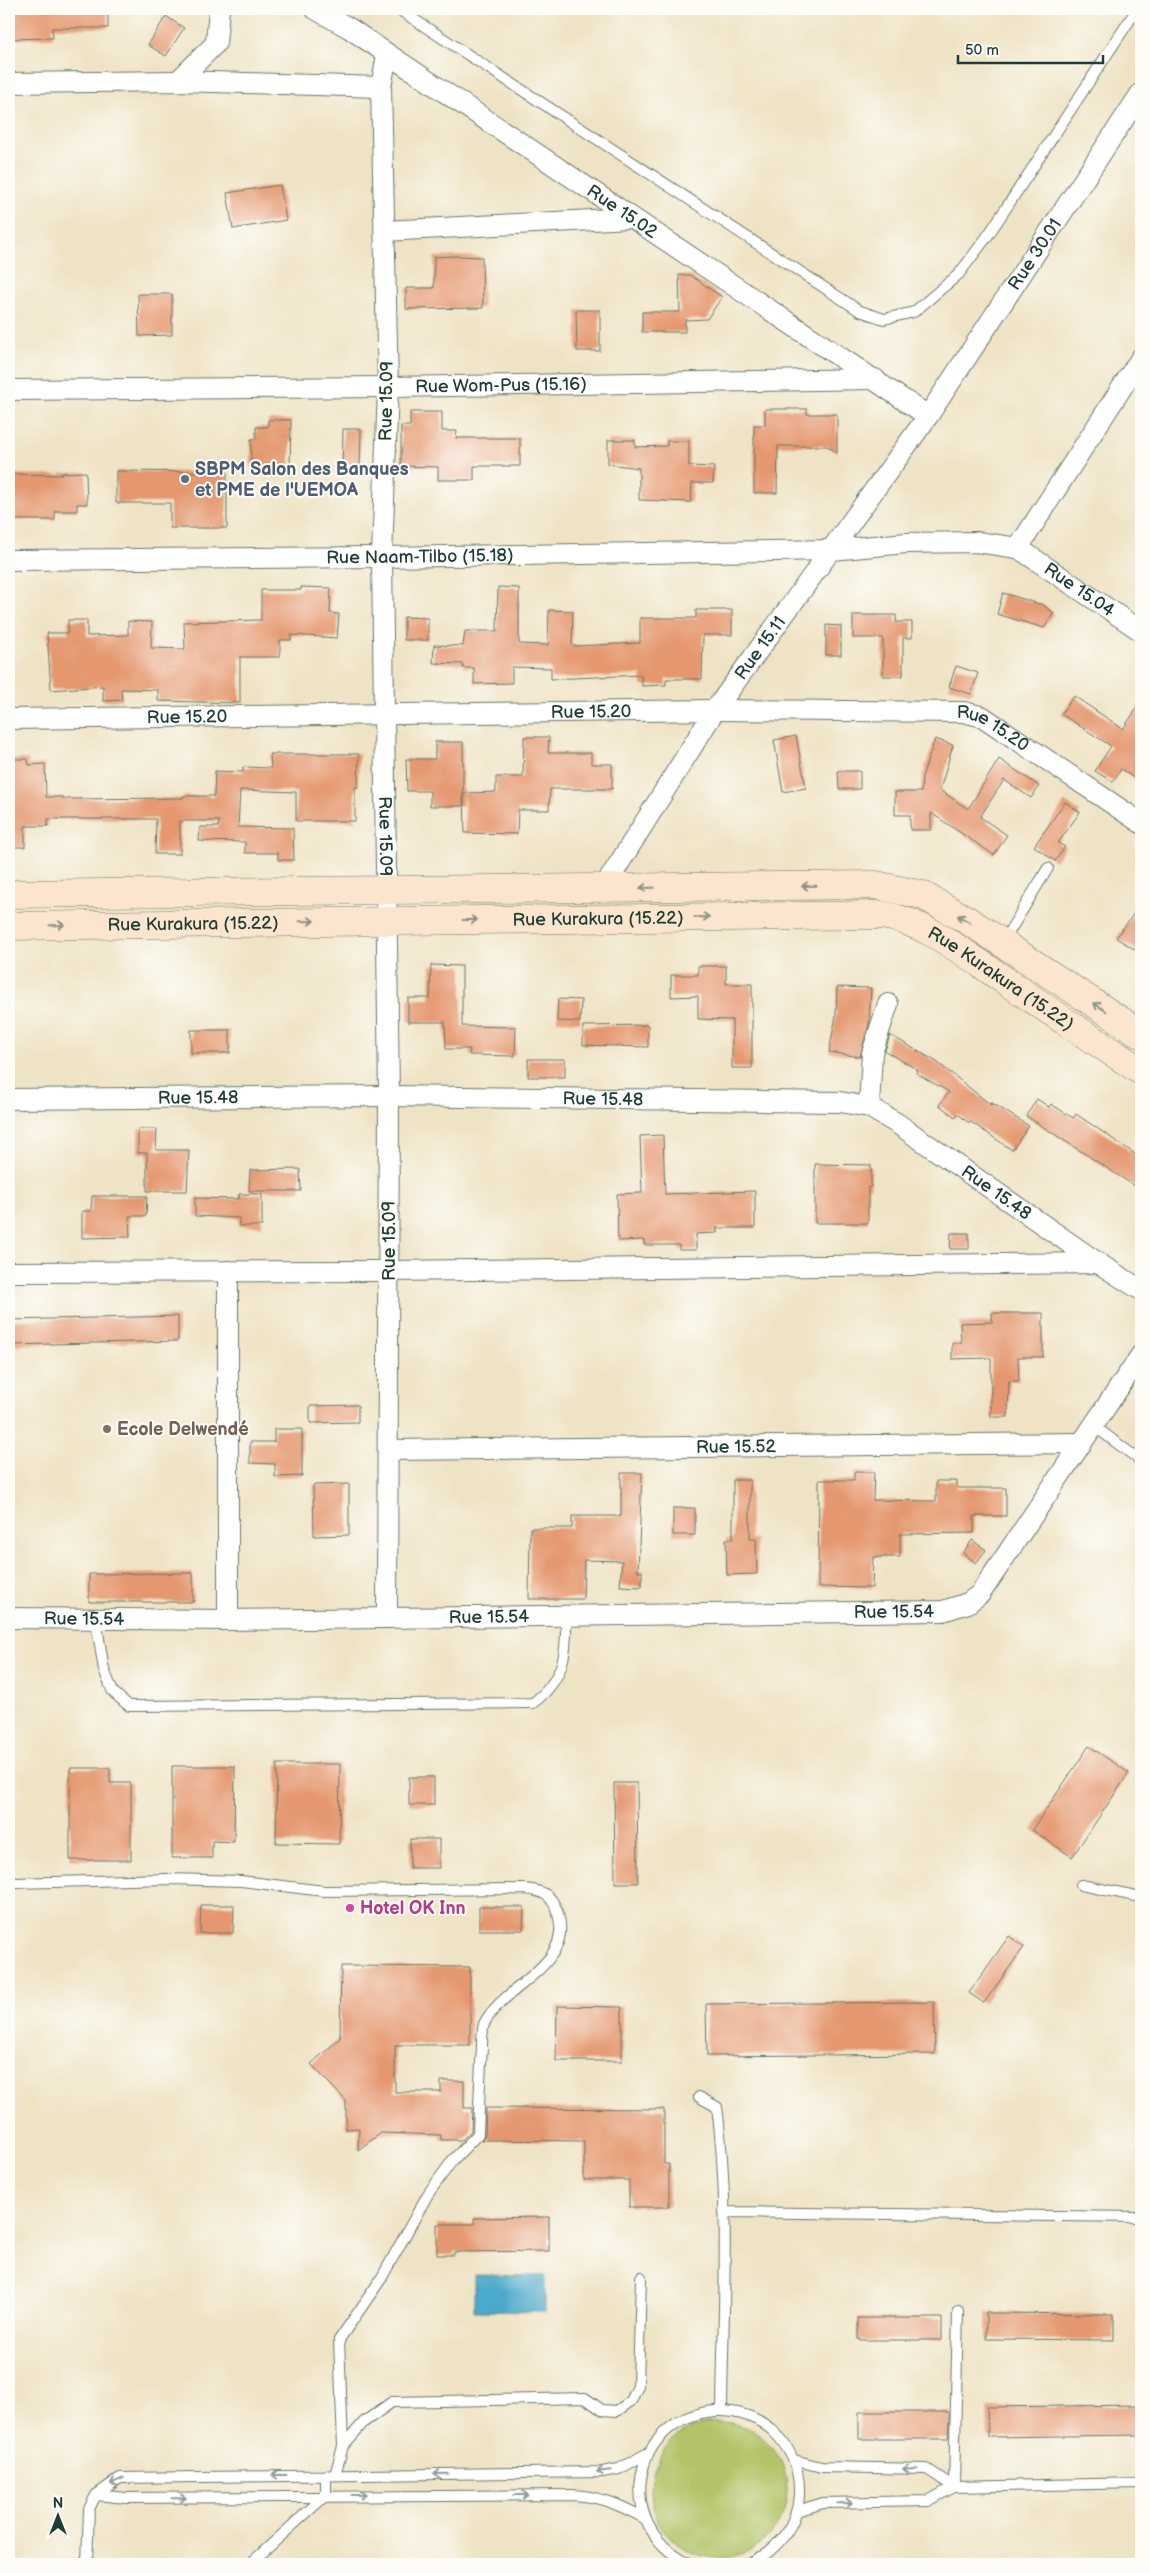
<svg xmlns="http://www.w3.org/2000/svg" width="1150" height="2573" viewBox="0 0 1150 2573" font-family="'Balsamiq Sans',sans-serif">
  <rect width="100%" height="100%" fill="#fdfcf7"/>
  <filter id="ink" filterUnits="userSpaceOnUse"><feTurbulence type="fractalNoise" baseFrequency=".02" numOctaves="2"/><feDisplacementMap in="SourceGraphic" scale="10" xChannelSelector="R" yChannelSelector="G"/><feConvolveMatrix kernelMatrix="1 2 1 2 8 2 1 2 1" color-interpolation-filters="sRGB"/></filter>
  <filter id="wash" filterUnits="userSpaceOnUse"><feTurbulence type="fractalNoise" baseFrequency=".0096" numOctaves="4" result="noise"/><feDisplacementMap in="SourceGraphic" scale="20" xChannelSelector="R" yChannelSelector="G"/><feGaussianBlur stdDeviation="1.12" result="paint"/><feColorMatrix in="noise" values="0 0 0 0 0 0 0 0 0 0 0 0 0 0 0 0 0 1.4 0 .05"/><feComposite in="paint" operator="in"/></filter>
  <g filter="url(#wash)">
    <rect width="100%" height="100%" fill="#efe3c5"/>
    <path fill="#b3c467" stroke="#69804e" d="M651 2490a68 68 0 1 1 136 0a68 68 0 1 1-136 0Z"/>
    <path fill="#4ca9cb" stroke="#367380" d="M474,2275L545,2276V2312L474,2311Z"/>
    <g id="blocks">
      <path fill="#e5986f" d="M9,9H108V28H52L53,38L10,39Z
        M166,16L184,28L166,56L148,45Z
        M280,185L286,220L233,229L227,193Z
        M457,256L482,257L483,308L406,309V288H434V257Z
        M679,275H690L722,297L707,319L685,320V332H642V312H680Z
        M138,294H172V335L139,336Z
        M576,310H600V351H577Z
        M765,409H807V414H837V453L827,446H778L777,493H754V425H765Z
        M410,412H442V431H457L456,438H520V466H474V480H438V467L401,466V426H410Z
        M268,420H291L290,466H251V439H256V427H268Z
        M343,429H361L360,469L342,468Z
        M608,440H635V447L667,446V441H689V466L714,467L713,483H692L691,502L639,500V468L608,464Z
        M116,471L227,472V528H170V503H116Z
        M86,472L87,504H77V511H55V520H9V474L61,475V473Z
        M301,587L331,588L330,613L339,614L337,638L291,635V640H280V657H240V703L158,701V690L121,689L122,700L103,701V686L51,690L47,633H68V620H87V636L128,635V621L152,622L151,648L185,649L184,622L261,620V590H301Z
        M498,587L519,588V644L548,645L549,610L573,611L572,645L574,646L640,643V618H696V610H732V635H703L702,679H666V685L642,686L641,675L551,679V668L512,667V683L474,684V668H463V664L433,663L434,645L463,646L465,631H497Z
        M1003,593L1043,605L1054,613L1044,628L997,614Z
        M853,615H896V622H912V638H903V676H883V638H853Z
        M404,617L428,618V640H404Z
        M826,625L841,626V655H826Z
        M956,666L978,673L971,694L949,687Z
        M1074,696L1123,729L1141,702V783L1121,769L1113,782L1095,771L1111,746L1061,714Z
        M796,736L806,788L783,792L774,740Z
        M524,737H549L548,753H591V764H612V789H550L549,810H518L517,834L465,833L464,793L496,792V777H523Z
        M935,739L953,745L940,790L968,809L999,759L1039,786L1031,798L1004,780L980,817L1007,835L994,855L931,813V830H910V815H895V792H921L922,777Z
        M435,742H463V806H430V791H407L406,759H435Z
        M270,754H359L358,787H355V821H296V792L240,790L238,827L293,828L294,860H278V853H245V842L199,841L200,827H218L219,821H180V854H155L156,819H48V826H25V847H9V797H13L12,759H28L29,765L45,764L46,797H63V799L183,798V796H214L215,771L243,772V767L271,768Z
        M838,771H860V789H839Z
        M1065,802L1080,812L1058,843L1065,847L1055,861L1034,846Z
        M1141,904V953L1116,938Z
        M431,965L462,966V1026L516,1027L515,1056L469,1055L470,1049H446L445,1022H408V998H430Z
        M698,966H726V984H752V1068H732V1020L698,1019V996L671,997V975H698Z
        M837,987L871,988L869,1024L860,1057L829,1052L836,1016Z
        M558,999L581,1000L580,1022L557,1021Z
        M648,1025V1047L583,1045V1026Z
        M191,1030H230V1053H191Z
        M890,1035L937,1062L991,1105L992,1103L1029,1126L1012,1150L971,1122L969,1123L958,1114L955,1117L939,1105L949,1092L916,1073L918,1070L885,1051Z
        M528,1059H565V1077H528Z
        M1037,1099L1049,1107L1051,1104L1073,1118L1076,1114L1141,1158V1190L1026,1116Z
        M138,1129H157L156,1150H189L187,1191H147V1153H138Z
        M663,1135L665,1194L755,1191V1228H717V1233L696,1234V1250H679V1245H644V1240L618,1241L617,1194L642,1193L640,1136Z
        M815,1164L871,1165V1187H868V1223H815Z
        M300,1169L301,1191H249L250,1170Z
        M239,1194H262V1226H239V1218L195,1216V1198L239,1199Z
        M92,1196H147L146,1216H129L130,1237L82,1238V1211H91Z
        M951,1233H969V1249H950Z
        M992,1313H1043V1357H1018L1019,1381H1009L1008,1417H991V1358L952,1359V1343H961L960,1323L992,1322Z
        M178,1316V1341L9,1345V1320Z
        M358,1405V1422L310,1423V1406Z
        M274,1429H302V1476L275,1477V1464L250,1463V1442H274Z
        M854,1472H874L873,1500L936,1501V1481H957V1488H1006V1516H974V1533L900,1534V1557H873L872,1588L818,1587L819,1480H854Z
        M621,1473H642L638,1571H642V1587L620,1586L622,1561L584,1560L583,1599H529L530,1528H572V1516H621Z
        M733,1480H750V1539H756L757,1574L727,1575L726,1539H733Z
        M349,1484V1535L314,1536L313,1485Z
        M673,1508H695V1535H673Z
        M972,1540L986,1550L976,1563L963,1553Z
        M193,1573V1602H89V1574Z
        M1089,1746L1129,1773L1072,1857L1032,1830Z
        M277,1764H340L339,1844L276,1843Z
        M172,1766H235L234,1842L212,1841V1858H172Z
        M70,1768H110V1783H131V1860H70Z
        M409,1777H434V1805H409Z
        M614,1783H637L638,1883H615Z
        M410,1839H439V1868H410Z
        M201,1905H234L233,1933H200Z
        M479,1907H524L523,1930H479Z
        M1009,1936L1024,1947L984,2003L969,1993Z
        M341,1966L470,1967V2045H395V2092H441V2081H464V2108H472L471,2131L462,2140H441V2135L381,2133L358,2150L359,2128L346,2129V2101L311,2064L340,2038Z
        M934,2002L935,2054L707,2056L706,2004Z
        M557,2006L622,2007V2061H556Z
        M486,2108L664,2109V2164H669V2207H629V2180H584V2141L481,2140L485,2134Z
        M549,2217V2251L454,2252V2255H437V2224H474V2218Z
        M986,2313L1114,2314V2340L986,2339Z
        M858,2318H942V2340H858Z
        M1141,2405V2435L988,2437L987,2407Z
        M859,2412H949L948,2439H859Z"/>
    </g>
  </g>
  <g filter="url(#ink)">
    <use href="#blocks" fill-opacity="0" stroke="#687767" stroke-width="1"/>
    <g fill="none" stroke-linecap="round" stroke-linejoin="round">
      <defs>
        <path id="service" d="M398,9L860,311L884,319L914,312L959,274L989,234L1137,9
          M1003,942L1048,868
          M1094,1426L1141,1461
          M96,1620L104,1670L113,1692L129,1706L533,1703C564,1679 567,1654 566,1617
          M9,1880L15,1883L168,1879L241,1881L324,1891L525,1889C543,1891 552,1894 558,1914C574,1966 503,1985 484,2024C482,2030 482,2040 482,2047C480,2076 479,2105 478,2134L452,2161L428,2194L381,2279L339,2340L343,2446
          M1081,1885L1141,1897
          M699,2097L717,2107C730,2207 723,2310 722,2411
          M724,2212L1141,2217
          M794,2460L821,2467L927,2469L954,2487
          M335,2475L343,2446L364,2422L392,2402L585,2398L602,2410L617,2411L631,2401L638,2386L641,2277
          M954,2487L958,2311
          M96,2495L126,2498L572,2495C600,2496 620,2505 644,2518
          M797,2511L823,2503L928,2501L954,2487L1141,2483
          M87,2564L89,2509L96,2495L120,2478L602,2472L619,2469L648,2453
          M250,2564L326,2495V2475
          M691,2564C612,2530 629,2417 716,2411C736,2410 757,2417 772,2430C790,2447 800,2469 799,2494C798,2526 776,2551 749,2564"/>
        <g id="minor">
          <path id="s1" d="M315,9L349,28L928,416"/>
          <path id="s2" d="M387,55L381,87L388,387L382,557L389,1096L387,1618"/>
          <path d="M178,81L216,43L219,9"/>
          <path d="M9,83L178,81L381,87"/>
          <path d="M385,231L630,218"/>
          <path id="s3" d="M9,390L388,387L875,379"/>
          <path d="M1018,548L1141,358"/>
          <path id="s4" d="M9,560L382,557L832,550L906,543L977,542L1018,548L1141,631"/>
          <path id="s5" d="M9,719L715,710L964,712L983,717L1141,823"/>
          <path id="s6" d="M603,889L715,710L928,416L1141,93"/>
          <path id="s7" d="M9,1099L389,1096L840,1102L869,1107L898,1124L1098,1263L1141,1290"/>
          <path d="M869,1107L872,1053L888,1004"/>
          <path d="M228,1271V1620"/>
          <path d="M9,1272L388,1271L1098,1263"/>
          <path id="s8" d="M388,1450L1082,1443"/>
          <path id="s9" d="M9,1618L228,1620L943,1611L968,1603L980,1594L1141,1355"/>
        </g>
        <g id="secondary">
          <path d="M9,894L876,885L922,895L967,920L1141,1034"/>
          <path id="s10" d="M9,926L882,915C928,922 969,957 1007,982C1051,1012 1096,1042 1141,1071"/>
        </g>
      </defs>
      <use href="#service" stroke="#687767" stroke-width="12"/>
      <use href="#minor" stroke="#687767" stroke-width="22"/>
      <use href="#secondary" stroke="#687767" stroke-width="29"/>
      <use href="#service" stroke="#fff" stroke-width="10"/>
      <use href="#minor" stroke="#fff" stroke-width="20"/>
      <use href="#secondary" stroke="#fbe5cf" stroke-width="28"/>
    </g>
    <defs><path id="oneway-shaft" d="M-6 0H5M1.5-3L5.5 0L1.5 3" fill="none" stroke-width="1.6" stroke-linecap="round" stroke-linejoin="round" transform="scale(1.25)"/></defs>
    <g stroke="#8d9182">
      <use href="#oneway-shaft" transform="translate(809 886) rotate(179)"/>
      <use href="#oneway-shaft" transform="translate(647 888) rotate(179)"/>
      <use href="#oneway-shaft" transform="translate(702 917) rotate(-1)"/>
      <use href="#oneway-shaft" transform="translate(964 919) rotate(-150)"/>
      <use href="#oneway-shaft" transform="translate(470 920)"/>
      <use href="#oneway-shaft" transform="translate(307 921) rotate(-1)"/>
      <use href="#oneway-shaft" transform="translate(57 925) rotate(-1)"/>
      <use href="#oneway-shaft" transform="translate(1100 1007) rotate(-147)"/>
    </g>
    <g stroke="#8f9e9a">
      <use href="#oneway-shaft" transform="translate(910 2469) rotate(-179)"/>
      <use href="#oneway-shaft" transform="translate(604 2471) rotate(175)"/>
      <use href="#oneway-shaft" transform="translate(441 2474) rotate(179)"/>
      <use href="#oneway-shaft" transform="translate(279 2475) rotate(-180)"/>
      <use href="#oneway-shaft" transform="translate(117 2481) rotate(155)"/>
      <use href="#oneway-shaft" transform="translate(359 2495)"/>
      <use href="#oneway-shaft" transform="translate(521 2495)"/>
      <use href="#oneway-shaft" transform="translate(179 2498) rotate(-1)"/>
      <use href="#oneway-shaft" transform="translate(845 2503) rotate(-1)"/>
    </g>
  </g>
  <circle fill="#5c6f8a" stroke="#fdfcf7" stroke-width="2" cx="185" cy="479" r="5"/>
  <circle fill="#8d6e63" stroke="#fdfcf7" stroke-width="2" cx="107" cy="1429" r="5"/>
  <circle fill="#d1479c" stroke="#fdfcf7" stroke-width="2" cx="350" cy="1908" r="5"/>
  <g text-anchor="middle" stroke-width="4" stroke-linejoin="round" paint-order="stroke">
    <g font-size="18" fill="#1f3d34" stroke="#fdfcf7">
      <text dy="6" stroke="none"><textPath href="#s1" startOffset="368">Rue 15.02</textPath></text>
      <text dy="6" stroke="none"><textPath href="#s6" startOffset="768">Rue 30.01</textPath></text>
      <text dy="6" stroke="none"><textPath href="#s3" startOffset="492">Rue Wom-Pus (15.16)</textPath></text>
      <text transform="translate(386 401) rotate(-89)" y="6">Rue 15.09</text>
      <text dy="6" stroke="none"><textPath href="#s4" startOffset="411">Rue Naam-Tilbo (15.18)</textPath></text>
      <text dy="6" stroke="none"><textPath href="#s4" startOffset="1084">Rue 15.04</textPath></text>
      <text dy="6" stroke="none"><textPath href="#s6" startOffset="288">Rue 15.11</textPath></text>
      <text dy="6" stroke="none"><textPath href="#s5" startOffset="582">Rue 15.20</textPath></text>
      <text dy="6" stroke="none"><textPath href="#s5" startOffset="178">Rue 15.20</textPath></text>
      <text dy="6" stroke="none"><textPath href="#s5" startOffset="988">Rue 15.20</textPath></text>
      <text dy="6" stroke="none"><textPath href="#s2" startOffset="782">Rue 15.09</textPath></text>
      <text dy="6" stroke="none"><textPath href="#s10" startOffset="589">Rue Kurakura (15.22)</textPath></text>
      <text dy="6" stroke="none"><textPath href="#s10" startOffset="184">Rue Kurakura (15.22)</textPath></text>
      <text dy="6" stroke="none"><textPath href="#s10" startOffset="1009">Rue Kurakura (15.22)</textPath></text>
      <text dy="6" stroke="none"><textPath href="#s7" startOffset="189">Rue 15.48</textPath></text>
      <text dy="6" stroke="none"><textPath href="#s7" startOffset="594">Rue 15.48</textPath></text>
      <text dy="6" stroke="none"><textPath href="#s7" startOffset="1014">Rue 15.48</textPath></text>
      <text transform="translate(389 1241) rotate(-90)" y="6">Rue 15.09</text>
      <text dy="6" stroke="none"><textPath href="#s8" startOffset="348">Rue 15.52</textPath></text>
      <text dy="6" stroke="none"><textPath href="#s9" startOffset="885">Rue 15.54</textPath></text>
      <text dy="6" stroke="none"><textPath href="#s9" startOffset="480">Rue 15.54</textPath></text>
      <text dy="6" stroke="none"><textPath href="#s9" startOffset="75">Rue 15.54</textPath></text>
    </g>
    <g font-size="18" font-weight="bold" fill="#4e5e75" stroke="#fdfcf7" text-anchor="start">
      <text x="195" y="475">SBPM Salon des Banques<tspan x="195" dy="21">et PME de l'UEMOA</tspan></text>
    </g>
    <g font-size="18" font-weight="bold" fill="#785e54" stroke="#fdfcf7" text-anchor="start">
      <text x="117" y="1435">Ecole Delwendé</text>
    </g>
    <g font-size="18" font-weight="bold" fill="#b23c85" stroke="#fdfcf7" text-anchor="start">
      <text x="360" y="1914">Hotel OK Inn</text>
    </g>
  </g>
  <rect width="1150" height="2573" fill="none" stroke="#fdfcf7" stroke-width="30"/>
  <g transform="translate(58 2516)" stroke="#fdfcf7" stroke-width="4" paint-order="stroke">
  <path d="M0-4L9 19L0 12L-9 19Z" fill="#1f3d34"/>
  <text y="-8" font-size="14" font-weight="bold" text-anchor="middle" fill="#1f3d34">N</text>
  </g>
  <path d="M958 55v8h145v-8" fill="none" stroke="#1f3d34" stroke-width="2.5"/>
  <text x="965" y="55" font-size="15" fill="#1f3d34" stroke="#fdfcf7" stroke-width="4" paint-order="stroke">50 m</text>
</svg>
